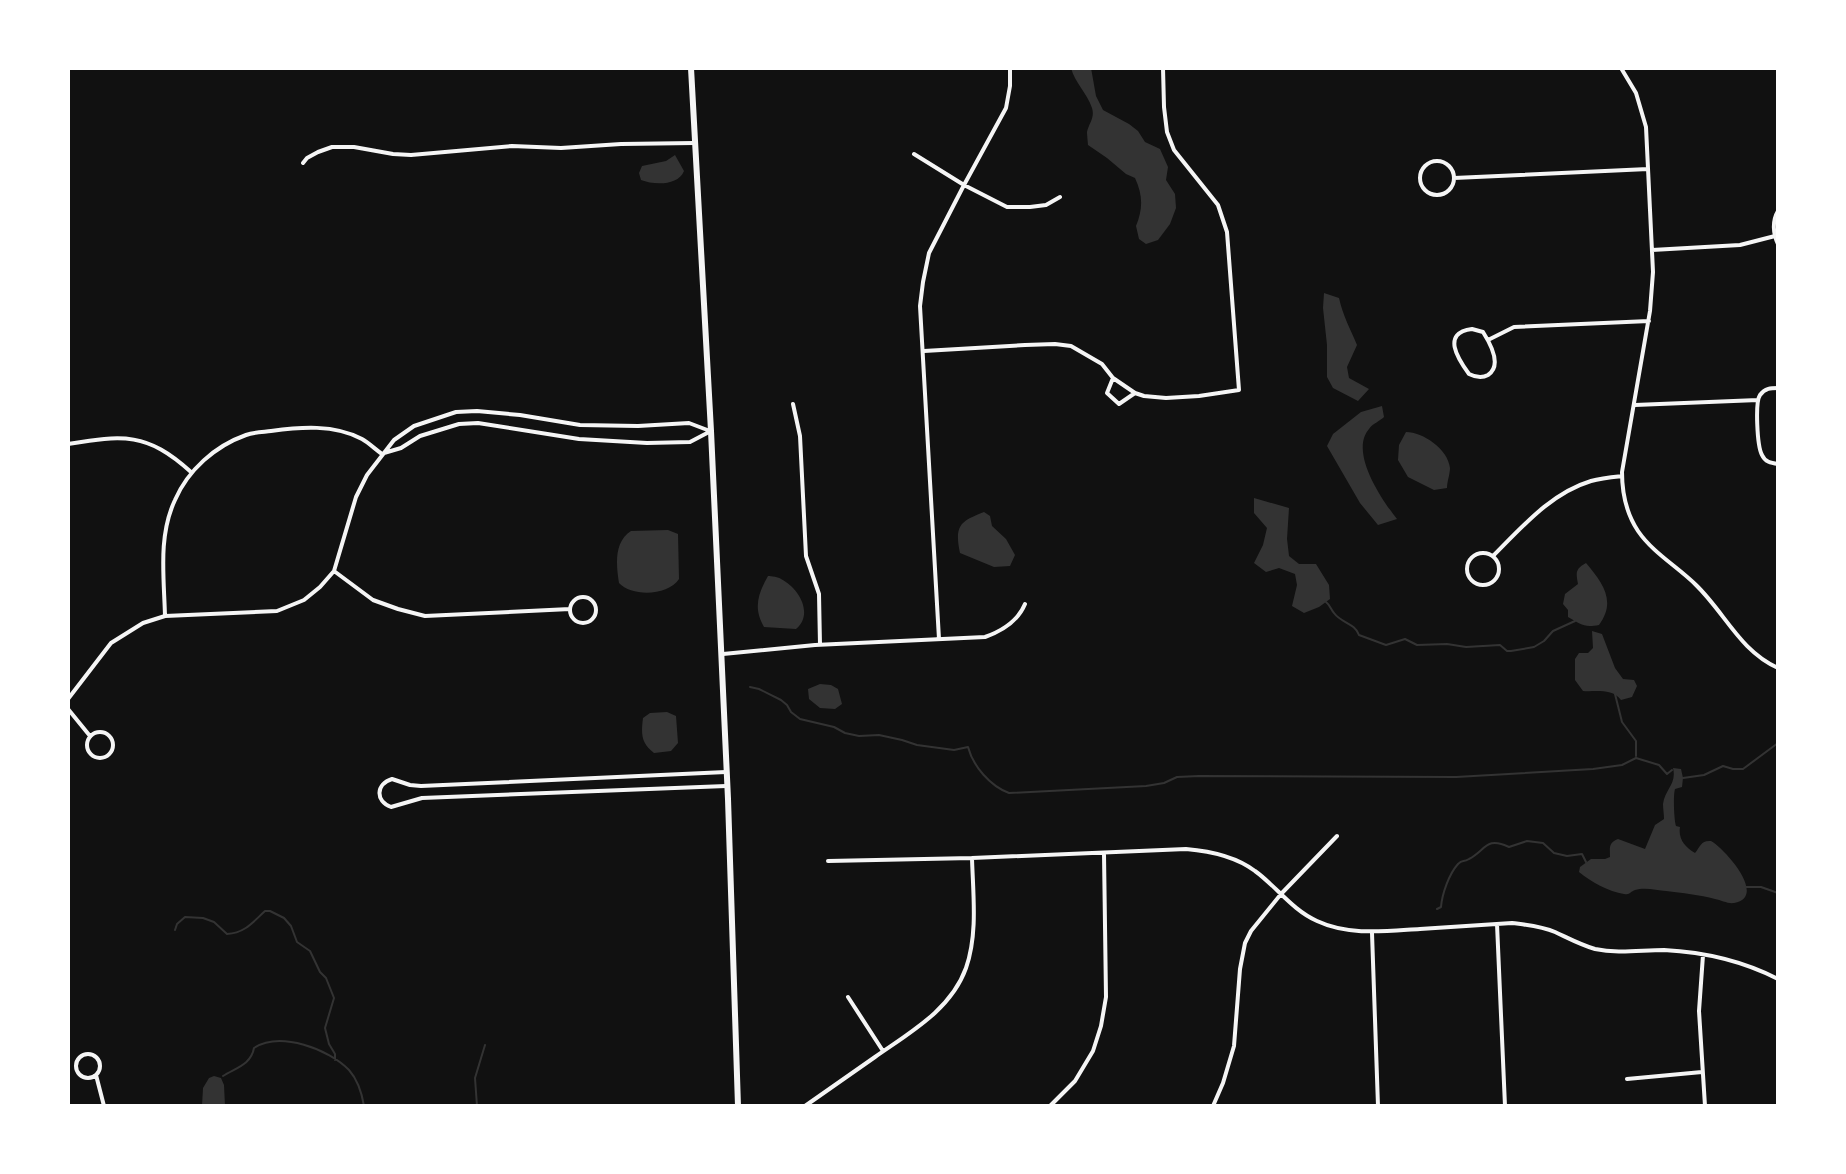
<svg xmlns="http://www.w3.org/2000/svg" width="1846" height="1174" viewBox="0 0 1846 1174" font-family="Helvetica,sans-serif">
  <rect width="100%" height="100%" fill="#111"/>
  <path fill="#333" d="M1071,68H1091L1096,96L1103,110L1129,124L1138,131L1145,142L1160,149L1168,167L1166,180L1175,194L1176,208L1170,224L1158,240L1146,244L1139,239L1136,226C1143,209 1143,195 1135,178L1126,174L1107,158L1088,145C1088,144 1087,134 1087,132C1089,123 1095,118 1092,108C1087,93 1075,83 1071,68Z
    M675,155L684,171C678,186 654,185 641,180L639,173L642,166L666,161Z
    M1324,293L1339,298C1343,316 1350,328 1357,345L1347,367L1349,378L1369,389L1358,401L1333,388L1327,377V345L1323,308Z
    M1382,406L1384,417C1380,421 1372,424 1369,429C1349,452 1382,500 1397,519L1378,525L1360,503L1327,446L1333,434L1361,412Z
    M1406,432C1423,432 1448,449 1450,468C1450,474 1447,482 1447,488L1434,490L1408,477L1398,460L1399,445Z
    M1254,498L1289,508L1287,539L1289,556L1299,564H1316L1329,585L1330,599L1319,607L1304,613L1292,606L1297,585L1295,574L1279,568L1266,572L1254,563L1263,545L1267,528L1254,513Z
    M984,512L990,516L992,526L1006,539L1015,555L1010,566L994,567L960,553C954,525 961,521 984,512Z
    M631,531L668,530L678,534L679,579C668,596 632,597 619,583C616,564 614,542 631,531Z
    M1586,563C1602,582 1617,601 1599,625C1583,628 1581,624 1568,617V610L1563,604L1565,594L1578,584C1576,573 1575,569 1586,563Z
    M768,576C771,576 779,577 781,579C799,588 814,614 796,629L764,627C753,608 758,594 768,576Z
    M1592,631L1602,634L1615,668L1623,679L1634,680L1637,686L1632,697L1621,700C1612,688 1596,692 1583,691L1575,680V659L1579,653H1588L1593,648Z
    M820,684L831,685L838,689L842,704L835,709L820,708L809,699L808,689Z
    M667,712L676,716L678,743L671,751L654,753C641,743 641,734 643,718L650,713Z
    M1673,768L1681,769L1683,778L1682,787L1675,789C1673,795 1674,820 1676,826L1680,827C1678,839 1685,847 1695,853C1700,847 1701,840 1711,841C1725,849 1768,897 1734,903C1728,904 1721,900 1715,899C1700,895 1682,893 1666,891C1657,890 1644,887 1635,890C1629,892 1631,895 1624,894C1609,892 1590,881 1579,872L1580,867L1591,859H1605L1610,857C1610,848 1608,843 1618,839L1645,849L1655,825L1664,819C1664,814 1663,809 1663,804C1665,789 1677,784 1673,768Z
    M214,1076L221,1078L224,1085L225,1106H202L203,1088L209,1078Z"/>
  <g fill="none" stroke-linecap="round" stroke-linejoin="round">
    <path stroke="#333" stroke-width="2" d="M1326,602C1330,605 1331,610 1334,613C1341,623 1355,623 1359,635L1386,645L1405,639L1417,645L1447,644L1466,647L1500,645L1507,651H1511L1534,647L1544,641L1553,631L1575,621
      M750,687L759,689L781,700L787,705L791,712L800,719L834,727L845,733L859,736L879,735L902,740L917,745L954,750L968,747C973,766 990,786 1009,793L1146,786L1164,783L1177,777L1199,776L1456,777L1593,769L1622,765L1636,758L1659,765L1667,774L1672,770
      M1615,694L1622,722L1636,741V756
      M1683,778L1704,775L1723,766L1733,769H1743L1778,743
      M1746,887H1761L1778,893
      M1437,909L1441,907C1442,894 1449,874 1458,864C1463,859 1463,863 1469,859C1486,850 1486,836 1509,847L1527,841L1543,843L1554,853L1567,856L1582,854L1586,862
      M175,930L177,924L185,917L203,918L214,922L227,934C245,933 253,922 265,911H270L284,918L291,926L297,942L310,951L320,972L326,978L334,998L325,1028L329,1044L335,1054V1060
      M223,1076C235,1068 251,1065 254,1048C280,1031 329,1049 349,1070C357,1079 362,1094 364,1106
      M477,1106L475,1078L485,1045"/>
    <path stroke="#f5f5f5" stroke-width="4" d="M1621,68L1636,93L1646,127L1653,272L1650,311L1622,472C1622,493 1626,513 1638,531C1653,553 1678,567 1696,585C1725,613 1740,651 1778,668
      M914,154L964,185L1007,207H1030L1046,205L1060,197
      M1420 178a17 17 0 1 1 34 0a17 17 0 1 1-34 0Z
      M303,163L307,158L318,152L332,147H354L393,154L411,155L512,146L561,148L621,144L694,143
      M1454,178L1648,169
      M1778,211C1772,221 1773,234 1778,244
      M1652,250L1740,245L1775,236
      M1472,329L1483,332C1490,343 1503,365 1488,375C1481,379 1475,377 1469,374C1458,359 1441,333 1472,329Z
      M1488,340L1514,327L1649,321
      M924,351L1025,345L1055,344L1071,346L1102,364L1113,378L1135,393L1144,396L1166,398L1199,396L1239,390L1227,232L1218,205L1174,150L1167,132L1164,107L1163,68
      M1113,378L1107,393L1119,404L1135,393
      M1778,388C1771,388 1765,388 1760,395C1755,402 1757,446 1762,455C1765,462 1771,463 1778,464
      M793,404L800,436L806,556L819,594L820,645
      M1635,405L1758,400
      M68,444C123,435 147,432 191,472
      M384,453L401,448L420,436L459,424L478,423L579,439L647,443L690,442L709,432
      M1467 569a16 16 0 1 1 32 0a16 16 0 1 1-32 0Z
      M1493,556C1522,527 1551,493 1591,481C1601,478 1612,477 1622,476
      M334,571L373,600L398,609L425,616L570,609
      M570 610a13 13 0 1 1 26 0a13 13 0 1 1-26 0Z
      M165,616C164,577 158,536 175,500C188,470 215,446 246,435C254,432 263,432 271,431C300,427 334,424 362,439C369,443 375,449 382,454
      M939,639L920,306L923,282L929,253L964,185L1006,108L1010,86V68
      M723,654L815,645L985,637C1002,631 1018,621 1025,604
      M68,699L111,643L143,623L165,616L277,611L304,600L320,587L334,571L356,497L367,475L394,440L414,426L456,412L477,411L520,415L580,425L638,426L689,423L710,431
      M68,709L90,736
      M87 745a13 13 0 1 1 26 0a13 13 0 1 1-26 0Z
      M726,772L421,786L410,785L392,779C376,784 375,801 391,807L422,798L726,786
      M828,861L972,858L1186,849C1210,851 1235,856 1255,871C1276,886 1292,910 1317,921C1349,936 1386,931 1420,929C1451,927 1481,925 1512,923C1527,925 1541,926 1555,932C1568,938 1581,945 1595,949C1618,954 1641,950 1664,950C1703,952 1743,961 1778,979
      M1497,924L1505,1106
      M1372,933L1378,1106
      M1703,955L1699,1011L1705,1106
      M848,997L883,1051
      M76 1066a12 12 0 1 1 24 0a12 12 0 1 1-24 0Z
      M96,1075L104,1106
      M1627,1079L1702,1072
      M805,1106C828,1090 852,1073 875,1057C909,1033 951,1010 966,968C978,934 973,894 972,858
      M1050,1106L1075,1081L1093,1051L1101,1026L1106,997L1104,854
      M1213,1106L1223,1083L1234,1046L1240,969L1245,943L1251,931L1281,894L1337,836"/>
    <path stroke="#f5f5f5" stroke-width="6" d="M691,68L711,431L728,799L738,1106"/>
  </g>
  <rect width="1846" height="1174" fill="none" stroke="#ffffff" stroke-width="140"/>
</svg>
